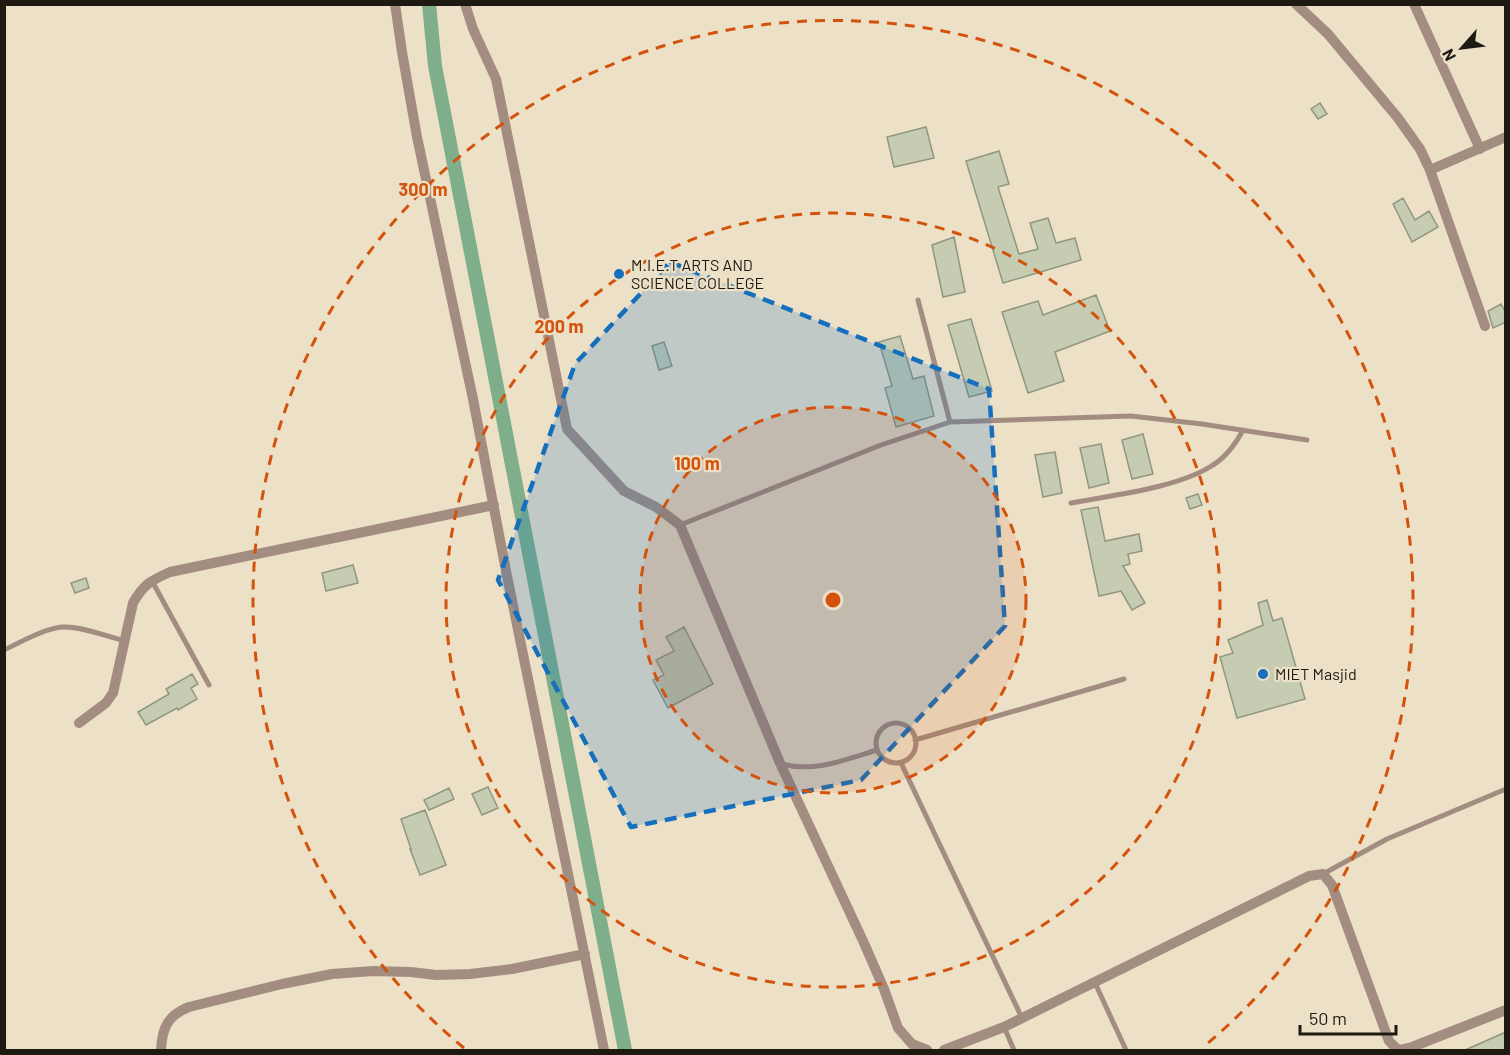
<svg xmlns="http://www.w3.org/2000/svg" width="1510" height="1055" viewBox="0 0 1510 1055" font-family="Barlow,sans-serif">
  <rect width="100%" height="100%" fill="#ece0c7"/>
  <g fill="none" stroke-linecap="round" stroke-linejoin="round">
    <path stroke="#7eaf8a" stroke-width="14" d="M429,4L435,66L625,1050"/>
  </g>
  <path fill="#c5ccb2" stroke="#91977f" stroke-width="1.5" d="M1320,103L1327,114L1318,119L1311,109Z
    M926,127L934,158L894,167L887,137Z
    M999,151L1009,184L998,187L1019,254L1038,249L1030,223L1048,218L1056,243L1075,238L1081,260L1003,283L966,161Z
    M1403,198L1415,220L1429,211L1438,227L1412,242L1393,204Z
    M954,237L965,292L943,297L932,245Z
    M1096,295L1110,331L1055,352L1064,381L1028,393L1002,312L1038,301L1043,315Z
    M1501,304L1506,313V322L1493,328L1488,311Z
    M971,319L992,391L969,397L948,325Z
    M900,336L913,379L924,376L934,416L896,427L885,388L892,386L879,342Z
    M664,342L672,366L659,370L652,346Z
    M1143,434L1153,474L1132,479L1122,440Z
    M1101,444L1109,483L1089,488L1080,448Z
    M1055,452L1062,493L1043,497L1035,455Z
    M1198,494L1202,505L1190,509L1186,498Z
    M1098,507L1105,541L1139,534L1142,551L1128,554L1130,564L1123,566L1145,603L1132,610L1121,591L1099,596L1081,510Z
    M353,565L358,583L326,591L322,573Z
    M86,578L89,588L75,593L71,583Z
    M1267,600L1273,621L1282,618L1305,699L1237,718L1220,657L1233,653L1228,640L1263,625L1258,603Z
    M684,627L713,684L668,708L653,680L664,675L656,660L674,651L666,637Z
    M192,674L198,684L191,688L197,699L178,710L177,708L146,725L138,712L169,694L166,689Z
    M488,787L498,808L482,815L472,794Z
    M449,788L454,799L429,810L424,800Z
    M425,810L446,865L420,875L410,849H411L401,819Z
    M1506,1032V1050H1465Z"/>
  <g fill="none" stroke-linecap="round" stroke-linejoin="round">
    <path stroke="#a38d80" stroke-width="5" d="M918,300L950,422
      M1071,503C1113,495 1178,488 1213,465C1226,457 1236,443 1243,430
      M680,525L881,445L950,422L1131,416L1202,424L1307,440
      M152,581L209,685
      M4,650C21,642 45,628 63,627C80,626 107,636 124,641
      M876 743a20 20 0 1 1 40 0a20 20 0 1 1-40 0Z
      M915,740L1124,679
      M901,763L1022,1018
      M782,764C814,773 847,759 877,750
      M1323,874L1387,839L1506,789
      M1095,983L1126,1050
      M1004,1027L1014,1050"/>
    <path stroke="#a38d80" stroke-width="10" d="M395,4L402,52L417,137L473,399L507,576L604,1050
      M465,4L473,29L496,79L567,429L624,491L656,507L680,525L780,763L864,943L884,989L898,1028L912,1044L927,1050
      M1296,4L1328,34L1398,118L1420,149L1430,170L1485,326
      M1414,4L1480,149
      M1430,170L1506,137
      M79,723L106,703L113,693L133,603C144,584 150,581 170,572L494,505
      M161,1050C162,1028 168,1015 189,1007L282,984L332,974L373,971L411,972L436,975L470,974L512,969L585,954
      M944,1050L1004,1027L1309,876L1323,874L1332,885L1389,1041L1398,1050
      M1399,1050L1412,1047L1506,1010"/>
  </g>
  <path fill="#166fbc" fill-opacity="0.2" stroke="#166fbc" stroke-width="4.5" stroke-dasharray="12 8" stroke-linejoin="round" d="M670,262L989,389L1005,626L861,780L631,827L498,580L575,364Z"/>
  <circle cx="833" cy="600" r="193" fill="#d4530c" fill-opacity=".12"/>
  <g fill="none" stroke="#d4530c" stroke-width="3" stroke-dasharray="10 8">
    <circle cx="833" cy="600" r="193"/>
    <circle cx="833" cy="600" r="387"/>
    <path d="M464 1048A580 580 0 1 1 1202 1048"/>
  </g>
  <g fill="#166fbc" stroke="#ece0c7" stroke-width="2">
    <circle cx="619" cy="274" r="6"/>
    <circle cx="1263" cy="674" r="6"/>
  </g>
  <g text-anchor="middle" stroke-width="4.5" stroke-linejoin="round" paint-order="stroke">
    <g font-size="16" fill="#1e1a11" stroke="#ece0c7" text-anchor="start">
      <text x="631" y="271">M.I.E.T ARTS AND<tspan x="631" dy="18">SCIENCE COLLEGE</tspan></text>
      <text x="1275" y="680">MIET Masjid</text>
    </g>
  </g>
  <circle cx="833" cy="600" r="9" fill="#d4530c" stroke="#ece0c7" stroke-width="3"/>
  <g font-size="18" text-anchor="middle" font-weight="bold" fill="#d4530c" stroke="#ece0c7" stroke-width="4.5" stroke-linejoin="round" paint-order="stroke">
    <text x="423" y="196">300 m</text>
    <text x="559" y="333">200 m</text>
    <text x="697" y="470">100 m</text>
  </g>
  <rect width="1510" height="1055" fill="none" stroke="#1e1a11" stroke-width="12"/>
  <g transform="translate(1462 48) rotate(242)" stroke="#ece0c7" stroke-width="4.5" paint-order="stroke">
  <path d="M0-4.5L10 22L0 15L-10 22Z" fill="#1e1a11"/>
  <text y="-9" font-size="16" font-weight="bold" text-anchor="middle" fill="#1e1a11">N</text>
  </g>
  <path d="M1300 1025v9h96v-9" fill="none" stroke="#1e1a11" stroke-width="3"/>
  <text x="1309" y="1025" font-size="18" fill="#1e1a11" stroke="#ece0c7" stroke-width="4.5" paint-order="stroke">50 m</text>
</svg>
